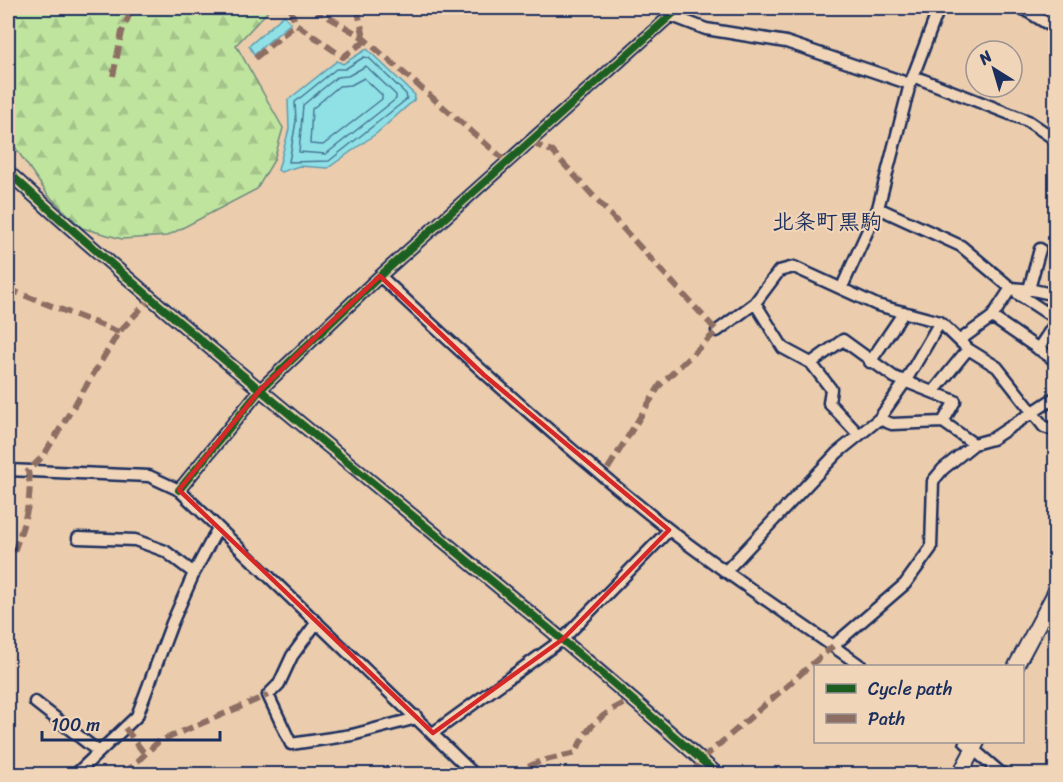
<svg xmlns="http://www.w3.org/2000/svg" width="1063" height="782" viewBox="0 0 1063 782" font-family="Sriracha,'Klee One',sans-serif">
  <defs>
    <pattern id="forest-firs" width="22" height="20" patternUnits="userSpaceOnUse" patternTransform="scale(1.5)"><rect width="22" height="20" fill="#bfe49e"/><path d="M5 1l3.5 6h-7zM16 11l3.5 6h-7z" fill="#a4c48a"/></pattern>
  </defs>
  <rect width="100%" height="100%" fill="#ebccac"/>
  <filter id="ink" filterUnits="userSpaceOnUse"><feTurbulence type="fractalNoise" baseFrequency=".0167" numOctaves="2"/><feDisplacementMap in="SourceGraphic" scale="12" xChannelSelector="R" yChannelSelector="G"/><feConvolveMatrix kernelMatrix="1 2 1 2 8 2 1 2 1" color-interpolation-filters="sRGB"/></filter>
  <g filter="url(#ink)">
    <path fill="url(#forest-firs)" stroke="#6d8a7e" stroke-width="1.5" d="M8,8H271L236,45L283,128L274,160L257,189L167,236L122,239L82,228L48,195L8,137Z"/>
    <path fill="#8fe1e6" stroke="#619ab0" stroke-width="1.5" d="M284,15L291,23L254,54L249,46Z
      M367,49L415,95L414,100L377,133L328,168L299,166L281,172L278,170L289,129L288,100L337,61L343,64Z"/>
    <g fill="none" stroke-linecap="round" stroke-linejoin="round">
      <path stroke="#497694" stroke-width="1.5" d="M364,57L369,58L406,94L407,99L329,161L289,162L296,121L295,102L336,69H345Z
        M366,66L396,95V99L326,154L299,152L303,105L337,77L348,76Z
        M364,78L382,95V99L323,145L310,144L312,109L339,86L351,85Z"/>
      <defs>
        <path id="minor" d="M1022,8L1056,29
          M672,16L706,29L786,42L910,84
          M913,76L1028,121L1056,140
          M878,208L961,246L1011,288L1033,290L1056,295
          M380,276C474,365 570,452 672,532C733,579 798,621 861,666
          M842,287L878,208L910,84L939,8
          M1018,289V294L1047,313
          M1029,289L1040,249
          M755,303L783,348L811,363L831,389L829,403L859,435
          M992,317L1056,361
          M717,331L755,303L779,271L794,267L877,305L940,322L968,349L997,367L1044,427L1056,431
          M960,340L992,317L1011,288
          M1038,349L1052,328
          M870,362L904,312
          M811,363L843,340L894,377L955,401L943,422L974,444
          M934,391L968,349
          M879,419L892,424L943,422
          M8,470L149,476L179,490L474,774
          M179,490L260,390L380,276L679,8
          M78,538L135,540L165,551L194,573
          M725,572L837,453L879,419L905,382L940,322
          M317,622L292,656L279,684L268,695L291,744L352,735L413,719L416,716
          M833,646L905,584L931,548L933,481L943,469L974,444L992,439L1056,397
          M35,702L99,752
          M433,733L563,639L669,530
          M965,742L1002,774
          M76,774L137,716L172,623L194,573L218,528"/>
        <path id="tertiary" d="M8,172C237,381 486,567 717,774"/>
        <path id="secondary" d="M1016,666L1056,591
          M960,774L977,742"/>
      </defs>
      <use href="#minor" stroke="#1b2f5e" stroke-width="15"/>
      <use href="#tertiary" stroke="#1b2f5e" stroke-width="16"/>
      <use href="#secondary" stroke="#1b2f5e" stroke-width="18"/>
      <use href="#minor" stroke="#f1d5b8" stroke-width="10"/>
      <use href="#tertiary" stroke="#f1d5b8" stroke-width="12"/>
      <use href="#secondary" stroke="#f1d5b8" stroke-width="14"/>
      <path stroke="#8d6e63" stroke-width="6" stroke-dasharray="12 6" stroke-linecap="butt" d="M290,8L296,24L343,57L365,41
        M313,8L362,37L507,162
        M357,8L363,33L362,37
        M255,58L296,24
        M113,76L122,32L132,8
        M531,143L552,151L717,331L660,385L604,475
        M8,289L119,332
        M8,569C18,538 35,504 28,471L44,455L119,332L150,299
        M125,728L144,753
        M124,774L158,742L268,695
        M512,774L541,761L576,753C586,724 607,711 633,699
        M693,774L701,760L833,646"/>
      <defs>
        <path id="cycleway" d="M8,172C237,381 486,567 717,774
          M179,490L260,390L380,276L679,8"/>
      </defs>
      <use href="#cycleway" stroke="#f1d5b8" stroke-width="11"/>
      <use href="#cycleway" stroke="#1b5e20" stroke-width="8"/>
    </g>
  </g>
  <path fill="none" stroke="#d62828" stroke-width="4.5" stroke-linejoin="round" d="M380,276L484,375L669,530L563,639L433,733L179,490L260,390Z"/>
  <g text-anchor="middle" stroke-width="4.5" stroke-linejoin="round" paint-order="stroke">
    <g font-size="22" font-weight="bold" fill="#1b2f5e" stroke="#f1d5b8">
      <text x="827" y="229">北条町黒駒</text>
    </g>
  </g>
  <rect width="1063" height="782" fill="none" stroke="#f1d5b8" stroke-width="30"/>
  <rect x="15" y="15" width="1033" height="752" fill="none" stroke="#1b2f5e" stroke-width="2" filter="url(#ink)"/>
  <rect x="814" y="665" width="210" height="78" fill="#f1d5b8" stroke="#9b9394" stroke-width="1.5"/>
  <rect x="826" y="684" width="30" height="9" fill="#1b5e20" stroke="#9b9394" stroke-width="1.5"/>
  <text x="868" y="695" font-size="18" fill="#1b2f5e">Cycle path</text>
  <rect x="826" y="714" width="30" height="9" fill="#8d6e63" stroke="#9b9394" stroke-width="1.5"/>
  <text x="868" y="725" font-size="18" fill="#1b2f5e">Path</text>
  <g transform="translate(994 69) rotate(323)"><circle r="28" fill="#f1d5b8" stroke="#9b9394" stroke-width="1.5"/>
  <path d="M0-4.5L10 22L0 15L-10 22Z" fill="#1b2f5e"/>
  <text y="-9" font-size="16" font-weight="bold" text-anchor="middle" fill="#1b2f5e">N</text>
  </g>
  <path d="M42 731v9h178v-9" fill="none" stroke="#1b2f5e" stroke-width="3"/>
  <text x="51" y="731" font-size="18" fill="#1b2f5e" stroke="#f1d5b8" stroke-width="4.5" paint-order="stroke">100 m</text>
</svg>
